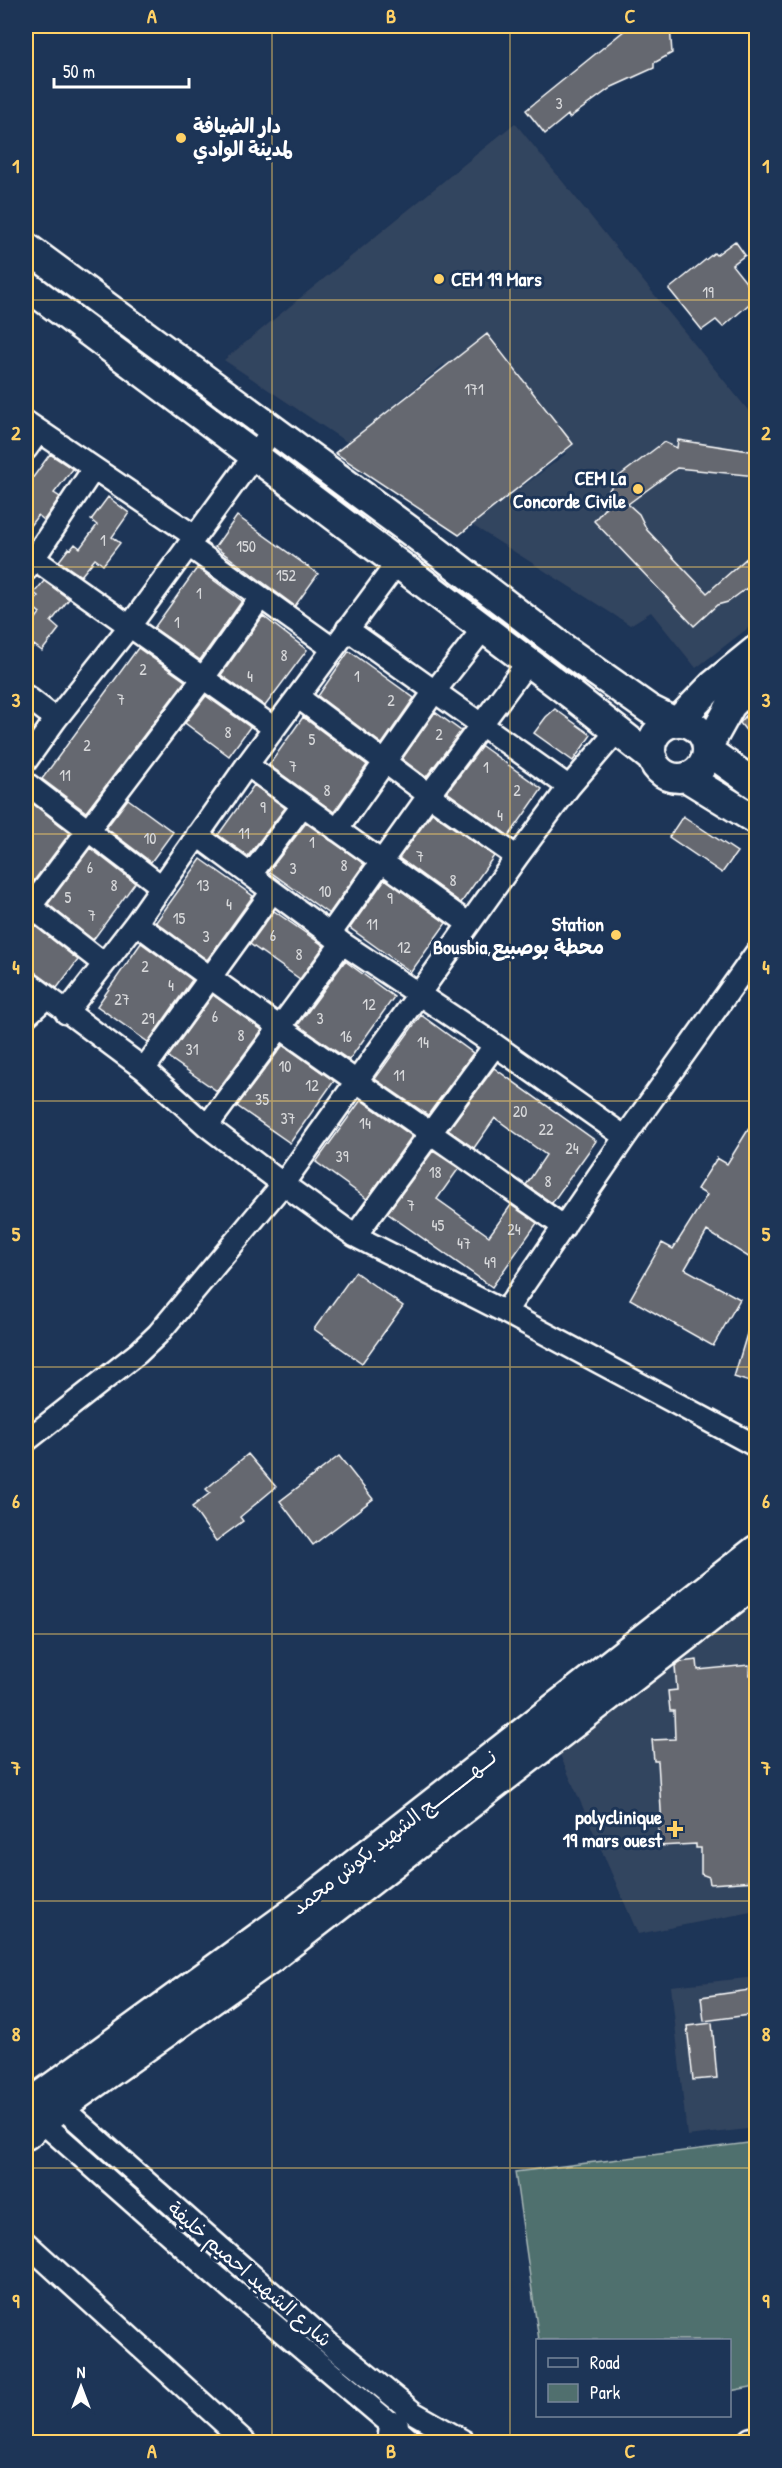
<svg xmlns="http://www.w3.org/2000/svg" width="782" height="2468" viewBox="0 0 782 2468" font-family="'Patrick Hand','Playpen Sans Arabic',sans-serif">
  <rect width="100%" height="100%" fill="#1d3557"/>
  <filter id="ink" filterUnits="userSpaceOnUse"><feTurbulence type="fractalNoise" baseFrequency=".0167" numOctaves="2"/><feDisplacementMap in="SourceGraphic" scale="12" xChannelSelector="R" yChannelSelector="G"/><feConvolveMatrix kernelMatrix="1 2 1 2 8 2 1 2 1" color-interpolation-filters="sRGB"/></filter>
  <g filter="url(#ink)">
    <path fill="#33445e" d="M515,123L756,420V622L696,668L651,612L630,625L472,525L567,453L505,374L474,397L444,364L348,443L224,360Z
      M756,1595V1911L638,1934L557,1748Z
      M756,1977V2128L687,2136L671,1986Z"/>
    <path fill="#506f6e" stroke="#a8b7b6" stroke-width="1.5" d="M756,2142V2386L730,2391V2340H539L515,2172Z"/>
    <path fill="#65686f" stroke="#fff" stroke-width="1.5" d="M630,26H670L672,53L654,63V68L612,87L569,118L568,115L545,134L526,110Z
      M735,241L745,255L732,265L756,295V298L723,327L716,320L702,330L669,289L714,253L716,255Z
      M487,334L573,444L459,535L335,453Z
      M678,440L756,452V476L677,468L628,504L639,514L647,530L707,593L756,550V601L747,588L728,602L717,605L694,626L594,521L614,497L609,490L618,477L664,442L677,448Z
      M50,454L73,469L54,493L60,497L44,520L38,515L26,531V487Z
      M108,497L129,513L112,537L120,543L103,565L95,559L81,576L59,561L69,548L71,549L75,544L80,548L97,525L91,520Z
      M237,516L318,574L295,606L215,547Z
      M197,568L242,601L200,660L154,628Z
      M44,581L69,599L51,622L59,629L42,651L34,645L26,656V632L40,613L30,605L38,596L34,593Z
      M263,616L307,650L265,706L221,675Z
      M138,648L185,681L86,812L42,779Z
      M349,651L414,698L382,744L318,696Z
      M206,696L250,727L229,756L185,723Z
      M756,703V743L740,723Z
      M555,709L591,735L573,761L534,733L546,717Z
      M435,712L461,731L426,777L402,759Z
      M303,717L367,765L334,812L269,765Z
      M482,746L542,789L509,836L447,792Z
      M254,785L285,808L248,856L218,835Z
      M27,799L70,833L27,890L26,889Z
      M128,799L173,832L151,862L106,828Z
      M432,813L494,856L461,903L399,858Z
      M683,816L737,852L722,873L669,837Z
      M306,823L364,864L329,914L269,871Z
      M90,848L135,883L93,940L48,904Z
      M201,859L253,896L207,960L156,922Z
      M385,879L446,923L411,972L350,928Z
      M274,911L324,946L300,979L250,944Z
      M30,922L78,960L57,988L26,966V928Z
      M141,943L192,980L148,1042L97,1006Z
      M345,961L394,997L349,1060L298,1025Z
      M213,995L262,1030L217,1091L168,1057Z
      M421,1015L473,1053L428,1115L375,1079Z
      M283,1045L334,1081L290,1143L237,1106Z
      M494,1068L596,1141L552,1203L526,1185L546,1155L495,1118L474,1148L448,1130Z
      M361,1100L412,1136L367,1199L316,1162Z
      M756,1117V1249L750,1258L707,1231L685,1269L740,1299L713,1346L630,1299L662,1243L673,1249L707,1195L697,1189L717,1158L727,1164Z
      M433,1151L459,1168L437,1199L489,1236L511,1205L537,1223L492,1287L387,1213Z
      M355,1272L403,1306L362,1363L314,1329Z
      M753,1314L756,1315V1384L734,1377Z
      M248,1454L276,1487L240,1517L243,1521L216,1541L192,1507L210,1493L206,1489Z
      M339,1456L373,1499L313,1545L280,1501Z
      M697,1660L698,1670L749,1665V1675H756V1743L752,1744L754,1805L756,1807V1881L710,1884L709,1877L701,1874V1848H696V1844L659,1846L658,1826H662L658,1761H654L652,1740L675,1739L674,1711H670L668,1691L677,1690L675,1666L680,1662Z
      M756,1989V2014L704,2021L701,1997Z
      M712,2023L717,2078L693,2080L687,2026Z"/>
    <g fill="none" stroke-linecap="round" stroke-linejoin="round">
      <defs>
        <path id="street" d="M26,422L194,536
          M26,449L39,431
          M189,546L332,648
          M26,553L274,728
          M26,570L94,468
          M347,629L569,787
          M26,696L56,719
          M298,697L429,795L517,857
          M26,761L56,719L129,627L273,430
          M247,765L469,924
          M26,783L161,886
          M337,830L434,692L483,629
          M197,835L342,943L495,1045L625,1137
          M251,874L303,805
          M26,903L104,964
          M30,907L204,677L260,598
          M136,923C276,1028 421,1125 564,1227
          M330,934L429,795L527,663
          M26,981L144,1069L207,1126L283,1184L355,1236L505,1312L625,1137L756,953
          M66,1013L136,923L247,765L397,563
          M26,1016L47,997
          M144,1069L272,892
          M207,1126L342,943
          M355,1236L495,1045
          M505,1312L756,1446
          M26,1441L138,1353L158,1334L283,1184L517,857L569,787L617,731
          M51,2098L333,2347L414,2413L465,2442
          M32,2113L214,2274L412,2442
          M26,2243L245,2442"/>
        <path id="secondary" d="M26,247L417,536L567,651L649,709L675,722
          M26,285L255,456L572,695L653,759
          M677,722L713,685L756,650
          M651 750a28 28 0 1 1 56 0a28 28 0 1 1-56 0Z
          M707,748L731,705L756,680
          M707,750L756,785
          M686,777L756,820
          M26,2106L296,1910L756,1550
          M26,2135L61,2107L273,1957L756,1582
          M392,2442L394,2426
          M752,2442H756"/>
      </defs>
      <use href="#street" stroke="#fff" stroke-width="26"/>
      <use href="#secondary" stroke="#fff" stroke-width="33"/>
      <use href="#street" stroke="#1d3557" stroke-width="21"/>
      <use href="#secondary" stroke="#1d3557" stroke-width="28"/>
    </g>
  </g>
  <path fill="none" stroke="#ffd166" stroke-width="1.5" stroke-opacity="0.55" d="M272,26V2442M510,26V2442M26,300H756M26,567H756M26,834H756M26,1101H756M26,1367H756M26,1634H756M26,1901H756M26,2168H756"/>
  <g fill="#ffd166" stroke="#1d3557" stroke-width="2">
    <circle cx="181" cy="138" r="6"/>
    <circle cx="439" cy="279" r="6"/>
    <circle cx="638" cy="489" r="6"/>
    <circle cx="616" cy="935" r="6"/>
    <path d="M672 1820h6v6h6v6h-6v6h-6v-6h-6v-6h6z"/>
  </g>
  <g text-anchor="middle" stroke-width="6" stroke-linejoin="round" paint-order="stroke">
    <g font-size="16" fill="#d8d9db">
      <text x="559" y="109">3</text>
      <text x="708" y="298">19</text>
      <text x="474" y="395">171</text>
      <text x="103" y="546">1</text>
      <text x="246" y="552">150</text>
      <text x="286" y="581">152</text>
      <text x="199" y="599">1</text>
      <text x="177" y="628">1</text>
      <text x="284" y="661">8</text>
      <text x="143" y="675">2</text>
      <text x="250" y="682">4</text>
      <text x="357" y="682">1</text>
      <text x="121" y="705">7</text>
      <text x="391" y="706">2</text>
      <text x="228" y="738">8</text>
      <text x="439" y="740">2</text>
      <text x="312" y="745">5</text>
      <text x="87" y="751">2</text>
      <text x="293" y="772">7</text>
      <text x="486" y="773">1</text>
      <text x="65" y="781">11</text>
      <text x="327" y="796">8</text>
      <text x="517" y="796">2</text>
      <text x="263" y="813">9</text>
      <text x="500" y="821">4</text>
      <text x="244" y="839">11</text>
      <text x="150" y="844">10</text>
      <text x="312" y="848">1</text>
      <text x="420" y="862">7</text>
      <text x="344" y="871">8</text>
      <text x="90" y="873">6</text>
      <text x="293" y="874">3</text>
      <text x="453" y="886">8</text>
      <text x="114" y="891">8</text>
      <text x="203" y="891">13</text>
      <text x="325" y="897">10</text>
      <text x="68" y="903">5</text>
      <text x="390" y="904">9</text>
      <text x="229" y="910">4</text>
      <text x="92" y="921">7</text>
      <text x="179" y="924">15</text>
      <text x="372" y="930">11</text>
      <text x="273" y="941">6</text>
      <text x="206" y="942">3</text>
      <text x="404" y="953">12</text>
      <text x="299" y="960">8</text>
      <text x="145" y="972">2</text>
      <text x="171" y="991">4</text>
      <text x="122" y="1005">27</text>
      <text x="369" y="1010">12</text>
      <text x="215" y="1022">6</text>
      <text x="148" y="1024">29</text>
      <text x="320" y="1024">3</text>
      <text x="241" y="1041">8</text>
      <text x="346" y="1042">16</text>
      <text x="423" y="1048">14</text>
      <text x="192" y="1055">31</text>
      <text x="285" y="1072">10</text>
      <text x="399" y="1081">11</text>
      <text x="312" y="1091">12</text>
      <text x="262" y="1105">35</text>
      <text x="520" y="1117">20</text>
      <text x="288" y="1124">37</text>
      <text x="365" y="1129">14</text>
      <text x="546" y="1135">22</text>
      <text x="572" y="1154">24</text>
      <text x="342" y="1162">39</text>
      <text x="435" y="1178">18</text>
      <text x="548" y="1187">8</text>
      <text x="411" y="1211">7</text>
      <text x="438" y="1231">45</text>
      <text x="514" y="1235">24</text>
      <text x="464" y="1249">47</text>
      <text x="490" y="1268">49</text>
    </g>
    <g font-size="20" font-weight="bold" fill="#fff" stroke="#1d3557" text-anchor="end">
      <text x="193" y="133" text-anchor="start">دار الضيافة<tspan x="193" dy="23">لمدينة الوادي</tspan></text>
      <text x="451" y="286" text-anchor="start">CEM 19 Mars</text>
      <text x="626" y="485">CEM La<tspan x="626" dy="23">Concorde Civile</tspan></text>
      <text x="604" y="931">Station<tspan x="604" dy="23">Bousbia,محطة بوصبيع</tspan></text>
      <text x="662" y="1824">polyclinique<tspan x="662" dy="23">19 mars ouest</tspan></text>
    </g>
    <g font-size="20" fill="#fff" stroke="#1d3557">
      <text transform="translate(394 1832) rotate(-38)" y="7">نـــهـــــــــــج الشهيد بكوش محمد</text>
      <text transform="translate(250 2274) rotate(41)" y="7">شارع الشهيد احميم خليفة</text>
    </g>
  </g>
  <rect width="782" height="2468" fill="none" stroke="#1d3557" stroke-width="66"/>
  <rect x="536" y="2339" width="195" height="78" fill="#1d3557" stroke="#77869a" stroke-width="1.5"/>
  <rect x="548" y="2358" width="30" height="9" fill="#1d3557" stroke="#77869a" stroke-width="1.5"/>
  <text x="590" y="2369" font-size="18" fill="#ffffff">Road</text>
  <rect x="548" y="2384" width="30" height="18" fill="#506f6e" stroke="#77869a" stroke-width="1.5"/>
  <text x="590" y="2399" font-size="18" fill="#ffffff">Park</text>
  <g transform="translate(81 2387)" stroke="#1d3557" stroke-width="4.5" paint-order="stroke">
  <path d="M0-4.5L10 22L0 15L-10 22Z" fill="#ffffff"/>
  <text y="-9" font-size="16" font-weight="bold" text-anchor="middle" fill="#ffffff">N</text>
  </g>
  <path d="M54 78v9h135v-9" fill="none" stroke="#ffffff" stroke-width="3"/>
  <text x="63" y="78" font-size="18" fill="#ffffff" stroke="#1d3557" stroke-width="4.5" paint-order="stroke">50 m</text>
  <rect x="33" y="33" width="716" height="2402" fill="none" stroke="#ffd166" stroke-width="2"/>
  <g font-size="20" text-anchor="middle" font-weight="bold" fill="#ffd166">
    <text x="152" y="23">A</text>
    <text x="391" y="23">B</text>
    <text x="630" y="23">C</text>
    <text x="16" y="173">1</text>
    <text x="766" y="173">1</text>
    <text x="16" y="440">2</text>
    <text x="766" y="440">2</text>
    <text x="16" y="707">3</text>
    <text x="766" y="707">3</text>
    <text x="16" y="974">4</text>
    <text x="766" y="974">4</text>
    <text x="16" y="1241">5</text>
    <text x="766" y="1241">5</text>
    <text x="16" y="1508">6</text>
    <text x="766" y="1508">6</text>
    <text x="16" y="1775">7</text>
    <text x="766" y="1775">7</text>
    <text x="16" y="2041">8</text>
    <text x="766" y="2041">8</text>
    <text x="16" y="2308">9</text>
    <text x="766" y="2308">9</text>
    <text x="152" y="2458">A</text>
    <text x="391" y="2458">B</text>
    <text x="630" y="2458">C</text>
  </g>
</svg>
